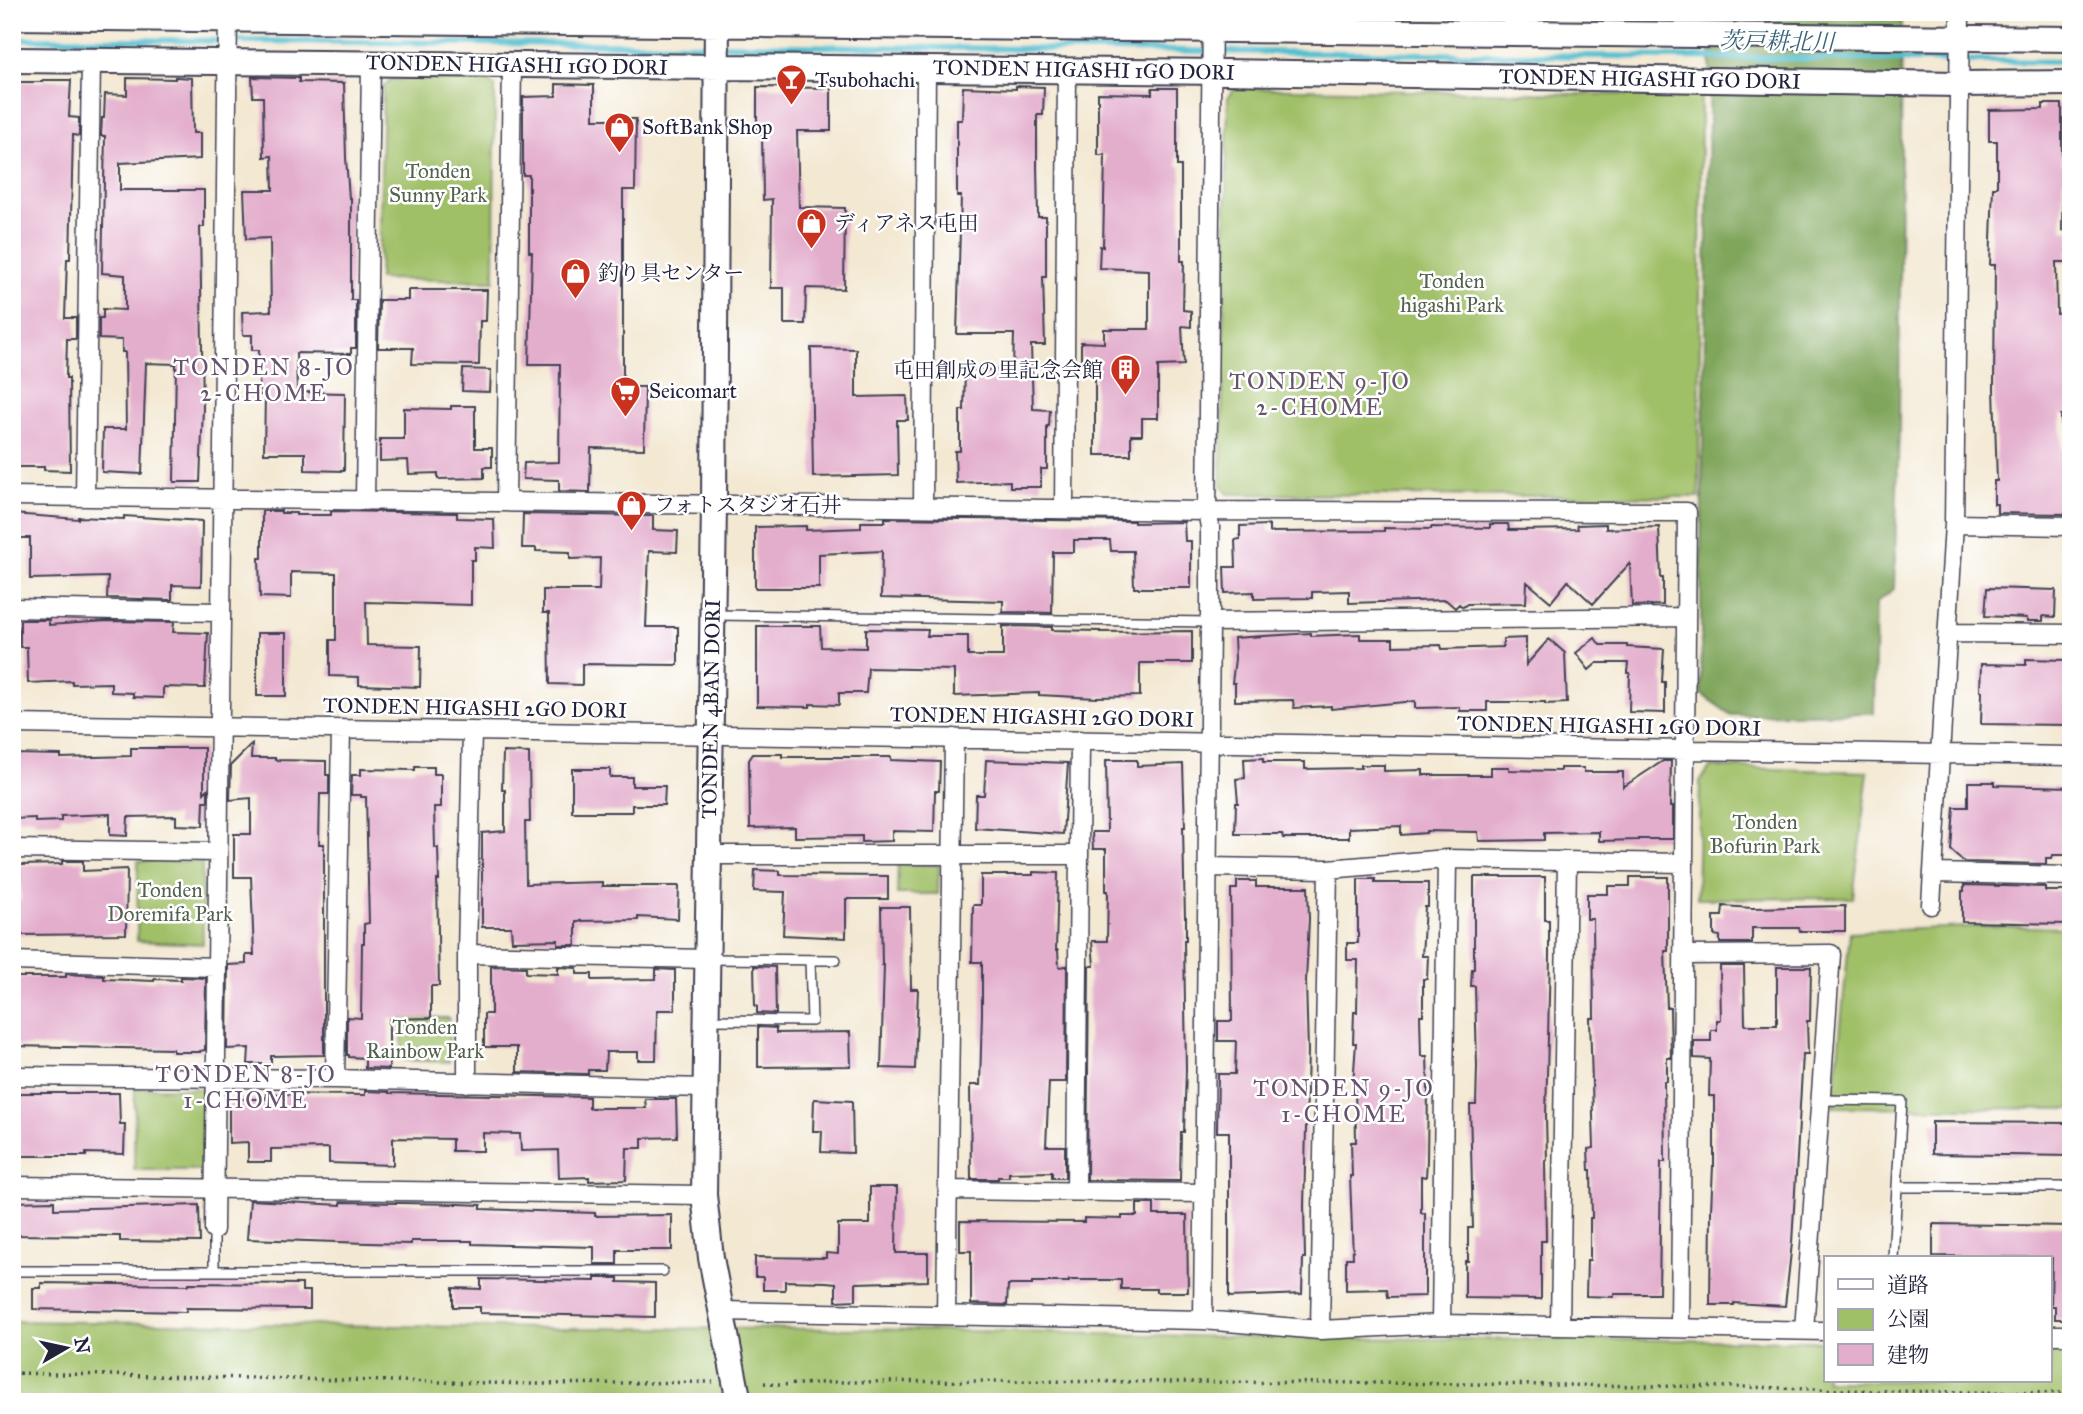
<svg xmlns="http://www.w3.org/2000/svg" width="2083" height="1414" viewBox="0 0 2083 1414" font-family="'IM FELL Great Primer','Noto Serif JP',serif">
  <rect width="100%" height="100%" fill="#fff"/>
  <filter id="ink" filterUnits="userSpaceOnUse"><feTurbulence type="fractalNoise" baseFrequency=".0143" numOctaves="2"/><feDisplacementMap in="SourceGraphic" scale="14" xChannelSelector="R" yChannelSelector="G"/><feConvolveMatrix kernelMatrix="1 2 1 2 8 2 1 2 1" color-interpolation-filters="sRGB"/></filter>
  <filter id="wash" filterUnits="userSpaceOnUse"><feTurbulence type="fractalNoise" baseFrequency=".00686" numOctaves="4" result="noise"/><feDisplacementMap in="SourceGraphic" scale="28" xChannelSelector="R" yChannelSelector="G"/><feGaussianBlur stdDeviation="1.57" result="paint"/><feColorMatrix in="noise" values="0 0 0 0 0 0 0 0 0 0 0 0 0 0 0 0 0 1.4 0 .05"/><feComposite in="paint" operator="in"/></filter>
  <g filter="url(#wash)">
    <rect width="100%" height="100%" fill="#f3e8d2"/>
    <path fill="#f7d0cd" d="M1275,12H1706L1705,20Z"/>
    <path fill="#a0c068" stroke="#617152" stroke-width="2" d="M391,79L487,80L495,87L494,281L379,279L383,88Z
      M1234,88L1701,96L1699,497L1228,494L1221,485L1228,97Z
      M1711,767L1868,772L1853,898L1697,899L1700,781Z
      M138,861L202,862L203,944L137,941Z
      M898,864L939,865L938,894H897Z
      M1991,926L2071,928V1109L1833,1107L1850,932Z
      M402,1017L449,1018V1062L402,1060Z
      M135,1088L203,1089L202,1170H134Z
      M12,1321L541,1328L873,1329L1282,1338L1826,1341V1381H2050V1345L2071,1346V1402H12Z"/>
    <path fill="#80a65c" stroke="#51644c" stroke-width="2" d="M1711,12H1902L1899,432L1894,589L1876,603L1874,713L1731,715L1701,694V549Z"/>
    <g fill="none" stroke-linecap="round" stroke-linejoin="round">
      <path stroke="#55bfd1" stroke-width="6" d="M12,39L710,45
        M721,45L2071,62"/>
    </g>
    <g id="blocks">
      <path fill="#e3adcc" d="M175,77L192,78L193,133H200V159L120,163V190H204V227H200L203,408L200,482H174L176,364L146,363L142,474L102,472L103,429H126L125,352H122V340L99,339V318H103V309L125,310V275L102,273L105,136H101L102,118H104L105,94L127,95V78L175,79Z
        M252,77L299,78V82L344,83L346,158L349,198H351V300H356V348H351V354L296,353L297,392L345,393L344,471L305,470V453H264L265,395H259V350H252V335H243L242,312L271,311L270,238L246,239L244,190H273L272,156L264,157L263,97H253Z
        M43,80H71L69,117L79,118V136L73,135L70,259H67L65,318H76V339H67L66,378H69L70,471L44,470V467H12V82H43Z
        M556,84L594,85V119H636L635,190H623V387H645L644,449L591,448L590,492L559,491V480L523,479L524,463L559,462L560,364H529L532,252H529V175H523V97L556,96Z
        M1016,86L1044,87L1043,115H1037V165L1038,217H1046V277H1043L1045,345H1031L1033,409L1050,410L1049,426H1047V469H1041V487H1010V481L956,483L955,451H960V410H964L965,369L1013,370L1014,334H957L961,196H957V120H962L963,87L1016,89Z
        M757,87L831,88V131H797L799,207L845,208L844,289L806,288L805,324H784V288H771L772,199L763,200L762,130H757Z
        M1152,88H1177V166H1181V261H1184L1183,310L1191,311V327L1182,326L1184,365L1158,366V418H1142V435H1131V455H1095V359L1081,358V342L1104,343V329H1149V270L1099,268L1100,246L1103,247L1105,155H1098V93L1152,94Z
        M2043,104H2062V164H2071V180H2063L2062,230L2071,231L2070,250H2067V262H2056L2057,314L2068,313L2069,351H2071L2070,415H2061L2062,450H2067L2068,514L1997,513V504H1994V481H1997L1994,389L1995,265H1990L1993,187H1997V141H1989V110L2043,109Z
        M408,290H487L486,321H480L479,365L412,364L413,348H378L379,300H408Z
        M811,348L856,349V397L907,396L908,420H897L898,475L813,477Z
        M463,369L491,370L490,392L462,391Z
        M451,406H475V448H492V467H484V478L438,479V473L409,474L408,460L380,461V439H404V408L451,409Z
        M262,511H281V513H296V515H331V511L457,513V518L494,519L495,548L475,547V560H471V605L366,602L367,645L421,646L420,687L359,685V677L330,676V640H336V573L291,572V598L260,597L259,558H262Z
        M12,514L78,519V517L124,519V516L202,521L201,586L172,585V600L107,598L108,577L30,579V538H12Z
        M523,514L653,516V530L678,531L677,552L649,551L646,627H678V665L582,664V685L550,684L549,613H543V590H599L600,558L570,559V552L536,551V548H522Z
        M885,518L1134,521V523L1184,522L1185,541H1191V588H1134L1133,551H1111L1110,540H1074V552H1053L1052,613L1003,612V601L881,598L882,551L819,554V588H755V527L806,526V530L861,528V522H885Z
        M1490,524H1508L1509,530L1578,529L1577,525L1606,524V529L1659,527L1661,578H1663V605L1632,606L1630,563L1593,604L1568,581L1551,602L1527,582L1526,603L1467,604L1463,607L1459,604L1455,608L1446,600L1349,603V591L1312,592V598L1254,599V592L1225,593L1224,567H1236L1235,540L1240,539V526L1269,525V532L1384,531V528L1431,529V527L1490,528Z
        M1987,588L2056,590L2055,617L2043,616V621H2027V618L1985,616Z
        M20,620H49V625L107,621L174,622L173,632L208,633L205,688L163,687V698L133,697V693L111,692V683L72,684V681L28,683L27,647H20Z
        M757,626H820L821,647L866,648V629L928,630L927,636H968V656H1003V626L1052,627V630L1100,631V632L1192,631V663H1140V696L1097,697V698L1039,695V693L954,696V670L868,668L866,693H839V705L810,704V707L757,706Z
        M257,633H286V696H257Z
        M1311,633V636L1360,634V639H1393V646L1441,645L1442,649L1503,647V639L1526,638V665L1549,639L1565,653L1567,703L1545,704V702H1487V711H1460V707L1415,708V701L1331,709V706L1294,708L1293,700L1235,701V683H1232L1235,659L1234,638Z
        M1595,638L1600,645H1627V647L1664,649L1662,682H1665V713L1629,712L1630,673H1627L1628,663H1597L1589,670L1576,653Z
        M2026,659L2067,660V668H2071V725L1981,724L1982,692L1980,691L1981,664L2026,665Z
        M252,744L251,758H275V760L326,761V775H329V794H320L319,844H324V1055L271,1056V1064H248L249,1048L227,1049L228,965L246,964V955H254L251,877H234V834H251V798L230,800L231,765Z
        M131,748H204V793L208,789V801H204L203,826L176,825V816L128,817L127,836L110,835V814L61,816V821L35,822V818L12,819V754L61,755V758L131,756Z
        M503,752L529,753L530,822H525L526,884L602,882V886H679L678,919L638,917V920L576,921V945H558V940L512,941L511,927H482V833L505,831V790H502Z
        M753,754H782V757H891V760L940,762L939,791H935L934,832L892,831V841L862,842V836L795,837V827L750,828L749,760Z
        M1263,758V762H1305V769L1361,768V765H1384V771L1423,770V775H1491V767H1509V770L1560,771V768H1584V772H1623V787L1663,761H1671L1670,807H1673V839H1639V840L1599,841V832L1544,833V840L1479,841L1478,832L1426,831V833L1401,835V826L1349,828V838H1283L1282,834H1235L1236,803H1238L1236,779L1245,778L1244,759Z
        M986,760L1068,763L1063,834L975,828L976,795H984Z
        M1106,760H1137V766L1183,764L1185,827H1183L1184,877L1185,917H1186V940H1184L1186,1069L1184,1132H1181L1180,1181L1087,1180L1089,966H1094L1092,941H1107L1108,891H1106V849H1093L1092,832H1107Z
        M415,767H434V774H441V807H434L435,848H438L439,880H437L439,986H431V1018L389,1019V1069L365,1068V1058L349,1057V1055H347V1017L361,1018L362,943H364V924L369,923L366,797H361V795H351L352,775H361V769L415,770Z
        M572,769H610V777H632V786H665L664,805H632V812H572Z
        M1968,782H1995V785L2071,787V855H2053L2052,858H2046V864L1964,862L1951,850L1954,807H1968Z
        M62,861H83V871L127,869L126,934L17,935L18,901H21L20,865L62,864Z
        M755,870L780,871V875L888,876V899H846V938L783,935L785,892L754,891Z
        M1033,872L1058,873L1056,950H1058L1059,967L1067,966L1066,1082H1049L1046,1146H1065V1178H1052V1172L1009,1173V1177H998V1179H971L970,1085H980L982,1013V962H972L973,905H981V875H1033Z
        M1474,877H1545V920H1549V956H1550L1546,1116L1547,1160L1545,1161L1546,1241H1541V1299L1465,1298V1261H1468V1228H1473L1470,1105H1476L1477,1066L1475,986H1471L1472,969H1474Z
        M1630,877H1668V951H1665L1667,1008H1670L1671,1058H1667V1081H1664L1665,1162H1661L1659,1294H1614V1297L1586,1296L1587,1260H1590V1218H1592L1591,1170H1589L1588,1149L1594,1148L1590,1018H1594L1593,919H1587V894H1608V886H1630Z
        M1358,879H1375V883H1428V907H1425L1422,956H1428L1427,979H1423V1015H1420L1421,1056H1427L1428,1086L1427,1160L1426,1177L1421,1176V1213H1425V1296L1388,1297L1387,1289L1346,1290V1258H1353L1350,1176H1352L1351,1142H1356L1355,1084H1353L1356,1043H1353L1354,1012H1357L1358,960H1347V943H1358Z
        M1237,881H1256V887H1308L1309,919L1306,981L1308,1051L1304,1206L1305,1258H1303L1302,1294L1229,1297V1132H1217L1218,1074H1235L1236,1041H1218V1021H1232L1231,889H1237Z
        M1964,885L2045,887V891H2071V924L1962,922V891H1964Z
        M1723,906L1752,908L1845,906V931H1800L1799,928H1752V943H1720V936L1714,935V916H1722Z
        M881,907H910L911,989H918L915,1069L881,1068L884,965H882Z
        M491,966L526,967V973L558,974V967L577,968V974H592V980L656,979V969L675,970V1010H657L656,1060H638V1052H606L605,1070H588V1074L517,1072V1047H484V1014H491Z
        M754,966L775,967L776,1014L757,1013V1006H755Z
        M1720,966H1744L1745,1025H1777V967H1811L1810,1021H1807L1808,1054H1803L1792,1243L1785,1306L1734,1303V1305H1710L1711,1210L1713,1166H1714V1096H1709L1710,1059L1694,1058V1041H1711V1030H1717V1020H1721Z
        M66,974L104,976V979L154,981V979L181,980V977L206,978L205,1050L200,1051V1052H173V1049L12,1046V977H66Z
        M758,1027L776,1028V1033L850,1032L851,1066L758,1067Z
        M365,1091L389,1092V1093L589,1097V1108H646L645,1099H676L677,1137L642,1138V1148H627L626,1180L589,1181V1177L559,1178L558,1150L521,1151L520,1134L483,1133V1151H452V1139L393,1138V1165L329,1163V1148L271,1149V1162H248V1142L229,1143V1099H266V1094L365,1095Z
        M19,1093H119L120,1124H125L124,1154L86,1153V1156H19Z
        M814,1099L852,1101L853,1153L821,1152L822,1131H813Z
        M1932,1122L2071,1123V1156L1932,1154Z
        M870,1187H897L896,1253H928V1281L856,1283V1300L836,1301V1283L826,1282L785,1281V1290H763V1277H755V1257L826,1258V1253L838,1254V1224H870Z
        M250,1200L341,1205V1202L458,1204L481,1205V1209L595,1213V1216L672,1215V1250H617V1264H594V1247L472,1244V1241H411V1244L368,1243L247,1239Z
        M54,1201V1209L199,1205L200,1242L120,1241V1236L12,1235V1202Z
        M1137,1204H1154V1215H1187L1188,1292H1156V1289H1121V1280H1069V1282H1032V1285H1008L1007,1305L971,1304V1251H960V1221L1084,1222V1218L1122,1219V1216H1137Z
        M1933,1224L2071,1226V1319H2055V1306H2051L2052,1258L1933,1256Z
        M595,1278H618V1282L655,1283V1317L480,1313V1307H453V1288L481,1289V1279L595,1281Z
        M41,1283L189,1285V1283L302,1284V1291H310V1309L186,1308V1312L33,1309V1288H41Z"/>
    </g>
  </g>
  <g filter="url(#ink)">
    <use href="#blocks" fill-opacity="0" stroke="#414052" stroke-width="2"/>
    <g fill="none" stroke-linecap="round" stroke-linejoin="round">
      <defs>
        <path id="lane" d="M713,615L1210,622
          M709,959L836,960
          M710,1020L812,1021L810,960
          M1820,1100L1902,1101L1897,1187
          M1893,1258L1897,1187H2071
          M12,1271H214V1230
          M214,1271H663"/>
        <path id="street" d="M1212,12L1207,511L1687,512L1680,1328
          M12,496L1207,511L1210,527V622L1203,1320
          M85,497L91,61
          M365,501L371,63
          M506,502L512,64
          M923,507L926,69
          M1064,509L1067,70
          M1954,524L2071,526
          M12,608L220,612
          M1210,622L1686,617
          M1948,633L2071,634
          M12,724L2071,756
          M12,849L218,852
          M708,855H1078
          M1207,867L1328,869L1447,859L1684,863
          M1933,873L2071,876
          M1931,905L1954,524L1960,12
          M467,954L707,959
          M1683,955L1831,954L1804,1330
          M12,961L216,967
          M12,1076L335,1079L705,1088
          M335,1079L341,729
          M467,1083V954L472,731
          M12,1186L704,1195
          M948,1190L1204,1193
          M1076,1191L1080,740
          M214,1230L228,12
          M720,1311L1203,1320L1320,1330L1441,1324L1826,1331
          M946,1315L954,738
          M1441,1324L1447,859
          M1560,1326L1567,861
          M1320,1330L1328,869
          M2050,1335H2071"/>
        <path id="secondary" d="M717,12L714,505L704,1195L711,1258L739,1402
          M12,17L2071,39
          M12,60L1225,72L1958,84L2071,83"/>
      </defs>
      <use href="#lane" stroke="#414052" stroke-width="12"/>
      <use href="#street" stroke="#414052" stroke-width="21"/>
      <use href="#secondary" stroke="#414052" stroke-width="28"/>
      <path stroke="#414052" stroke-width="3.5" stroke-dasharray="2 5" stroke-linecap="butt" d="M12,1373L535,1384L713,1382
        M764,1383L779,1385L838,1382L992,1381L1375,1383L1746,1387L1880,1391L2071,1393"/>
      <use href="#lane" stroke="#fff" stroke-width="9"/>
      <use href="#street" stroke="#fff" stroke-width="18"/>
      <use href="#secondary" stroke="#fff" stroke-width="24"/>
    </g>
  </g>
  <defs>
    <symbol id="bar-pin" viewBox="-11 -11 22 30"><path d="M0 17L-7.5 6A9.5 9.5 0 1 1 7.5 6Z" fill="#c8321e" stroke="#fff"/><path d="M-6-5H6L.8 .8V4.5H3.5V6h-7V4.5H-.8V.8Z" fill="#fff"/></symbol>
    <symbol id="shop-pin" viewBox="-11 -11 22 30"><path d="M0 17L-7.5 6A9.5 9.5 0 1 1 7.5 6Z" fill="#c8321e" stroke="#fff"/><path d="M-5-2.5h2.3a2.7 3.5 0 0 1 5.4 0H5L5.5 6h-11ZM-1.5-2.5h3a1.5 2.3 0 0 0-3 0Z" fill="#fff"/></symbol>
    <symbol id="building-pin" viewBox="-11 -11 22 30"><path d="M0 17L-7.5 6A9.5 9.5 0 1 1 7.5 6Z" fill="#c8321e" stroke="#fff"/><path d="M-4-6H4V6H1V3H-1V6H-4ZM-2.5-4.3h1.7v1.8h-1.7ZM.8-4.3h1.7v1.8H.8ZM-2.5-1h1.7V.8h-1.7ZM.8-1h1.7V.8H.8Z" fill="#fff"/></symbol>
    <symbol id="supermarket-pin" viewBox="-11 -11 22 30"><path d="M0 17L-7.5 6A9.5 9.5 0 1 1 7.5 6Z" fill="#c8321e" stroke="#fff"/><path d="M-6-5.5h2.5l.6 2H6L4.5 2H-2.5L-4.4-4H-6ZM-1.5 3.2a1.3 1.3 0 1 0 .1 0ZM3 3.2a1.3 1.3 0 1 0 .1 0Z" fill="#fff"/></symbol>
  </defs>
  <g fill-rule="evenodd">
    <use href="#bar-pin" x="774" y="62" width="35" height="47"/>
    <use href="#shop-pin" x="602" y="110" width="35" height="47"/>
    <use href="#shop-pin" x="794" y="206" width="35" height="47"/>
    <use href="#shop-pin" x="558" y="256" width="35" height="47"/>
    <use href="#building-pin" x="1108" y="352" width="35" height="47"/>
    <use href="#supermarket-pin" x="608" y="374" width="35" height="47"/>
    <use href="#shop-pin" x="614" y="488" width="35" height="47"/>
  </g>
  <g text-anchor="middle" stroke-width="5" stroke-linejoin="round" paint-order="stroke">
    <g font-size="21" fill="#22223b" stroke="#fff">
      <text transform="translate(517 65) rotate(1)" y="7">TONDEN HIGASHI 1GO DORI</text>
      <text transform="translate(1084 70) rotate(1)" y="7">TONDEN HIGASHI 1GO DORI</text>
      <text transform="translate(1650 79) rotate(1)" y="7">TONDEN HIGASHI 1GO DORI</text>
      <text transform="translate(475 708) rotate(1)" y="7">TONDEN HIGASHI 2GO DORI</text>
      <text transform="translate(711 709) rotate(-89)" y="7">TONDEN 4BAN DORI</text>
      <text transform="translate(1042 717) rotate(1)" y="7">TONDEN HIGASHI 2GO DORI</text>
      <text transform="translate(1609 726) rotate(1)" y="7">TONDEN HIGASHI 2GO DORI</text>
    </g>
    <g font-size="21" fill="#22223b" stroke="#fff" text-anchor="start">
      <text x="815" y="87">Tsubohachi</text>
      <text x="642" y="134">SoftBank Shop</text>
      <text x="834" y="230">ディアネス屯田</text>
      <text x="598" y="280">釣り具センター</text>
      <text x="1103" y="377" text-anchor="end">屯田創成の里記念会館</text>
      <text x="649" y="398">Seicomart</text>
      <text x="654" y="512">フォトスタジオ石井</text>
    </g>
    <g font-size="21" fill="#54614d" stroke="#fff">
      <text x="438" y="178">Tonden<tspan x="438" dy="24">Sunny Park</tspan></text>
      <text x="1452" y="288">Tonden<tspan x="1452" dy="24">higashi Park</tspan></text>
      <text x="1765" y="829">Tonden<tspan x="1765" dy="24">Bofurin Park</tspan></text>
      <text x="170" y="897">Tonden<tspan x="170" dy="24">Doremifa Park</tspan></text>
      <text x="425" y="1034">Tonden<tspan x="425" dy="24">Rainbow Park</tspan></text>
    </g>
    <g font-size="23" font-style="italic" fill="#366177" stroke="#fff">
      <text transform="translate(1777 41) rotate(1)" y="8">茨戸耕北川</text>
    </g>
    <g font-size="23" letter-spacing="2" fill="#66536e" stroke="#fff">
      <text x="264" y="375">TONDEN 8-JO<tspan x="264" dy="26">2-CHOME</tspan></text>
      <text x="1320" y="389">TONDEN 9-JO<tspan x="1320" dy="26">2-CHOME</tspan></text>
      <text x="246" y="1082">TONDEN 8-JO<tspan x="246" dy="26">1-CHOME</tspan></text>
      <text x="1344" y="1096">TONDEN 9-JO<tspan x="1344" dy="26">1-CHOME</tspan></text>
    </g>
  </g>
  <rect width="2083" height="1414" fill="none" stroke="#fff" stroke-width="42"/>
  <rect x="1824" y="1256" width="228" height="126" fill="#ffffff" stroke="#a7a7b1" stroke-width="2"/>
  <rect x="1838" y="1279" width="35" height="10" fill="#ffffff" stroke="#a7a7b1" stroke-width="2"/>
  <text x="1887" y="1292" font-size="21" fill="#22223b">道路</text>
  <rect x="1838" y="1309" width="35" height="21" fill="#a0c068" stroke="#a7a7b1" stroke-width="2"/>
  <text x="1887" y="1326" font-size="21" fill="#22223b">公園</text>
  <rect x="1838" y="1344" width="35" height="21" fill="#e3adcc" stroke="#a7a7b1" stroke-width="2"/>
  <text x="1887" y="1362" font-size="21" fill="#22223b">建物</text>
  <g transform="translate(66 1348) rotate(81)" stroke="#ffffff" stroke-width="5" paint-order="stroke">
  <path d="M0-5L12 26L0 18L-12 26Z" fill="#22223b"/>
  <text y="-10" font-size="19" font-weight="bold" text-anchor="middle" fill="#22223b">N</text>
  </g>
</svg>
